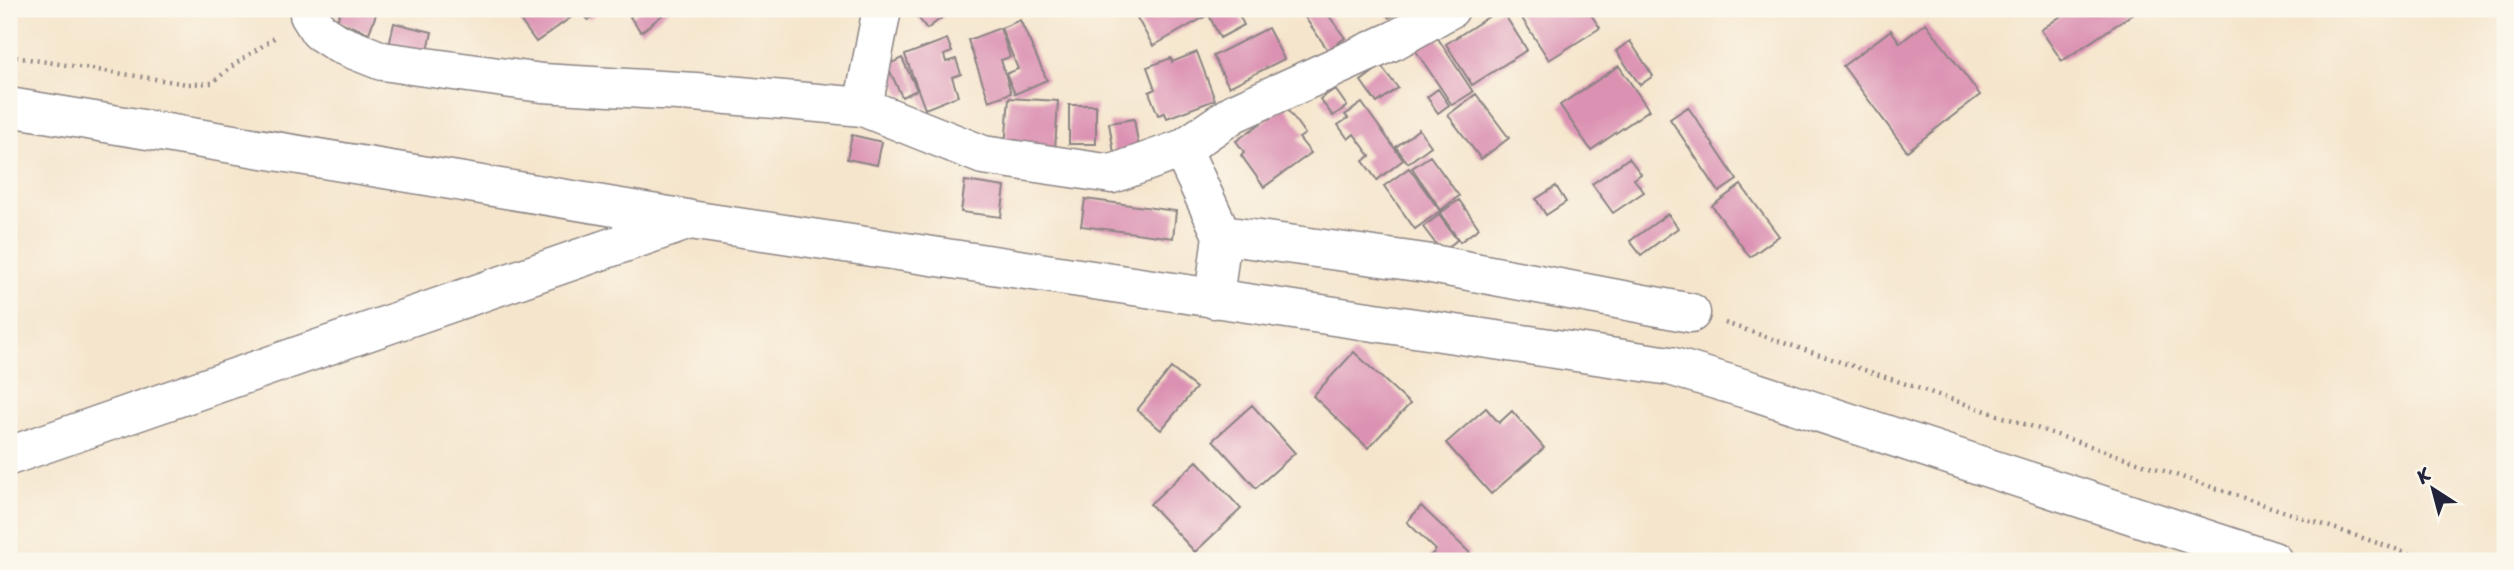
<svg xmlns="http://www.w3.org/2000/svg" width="2514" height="570" viewBox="0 0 2514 570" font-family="Sriracha,sans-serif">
  <rect width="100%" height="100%" fill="#fbf7ec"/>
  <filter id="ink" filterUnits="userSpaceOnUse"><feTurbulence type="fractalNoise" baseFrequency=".0143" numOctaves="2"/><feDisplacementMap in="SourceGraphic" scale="14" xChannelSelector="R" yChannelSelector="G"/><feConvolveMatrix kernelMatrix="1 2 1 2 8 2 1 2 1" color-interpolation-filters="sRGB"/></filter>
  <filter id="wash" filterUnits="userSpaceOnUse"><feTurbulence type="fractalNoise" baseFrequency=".00686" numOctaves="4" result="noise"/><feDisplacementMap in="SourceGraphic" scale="28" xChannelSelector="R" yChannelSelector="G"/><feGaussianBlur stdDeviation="1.57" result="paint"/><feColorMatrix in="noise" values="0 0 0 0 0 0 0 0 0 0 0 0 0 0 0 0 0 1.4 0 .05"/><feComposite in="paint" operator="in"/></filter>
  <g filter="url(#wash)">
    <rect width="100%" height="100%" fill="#f5e5cc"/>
    <g id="blocks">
      <path fill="#db91b2" d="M341,9H378L369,33L337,21Z
        M512,9H578L580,11L536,42Z
        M580,9H602L588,20Z
        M641,9H670L641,32L630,17Z
        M912,9H953L927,29Z
        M1132,9H1202L1206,16L1153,46Z
        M1206,9H1236L1244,25L1220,38Z
        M1299,9H1324L1345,38L1328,50Z
        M1384,9H1405L1389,18Z
        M1501,9L1527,50L1472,85L1446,44Z
        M1516,9H1587L1600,28L1549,60Z
        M2071,9H2140L2062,61L2041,30Z
        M1020,20L1047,80L1015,94L1006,74L1018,69L1001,28Z
        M394,23L432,32L427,55L389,46Z
        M1926,23L1980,95L1907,151L1843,66L1891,30L1900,43Z
        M1000,28L1010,57L1001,60L1011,93L989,101L968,40Z
        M1268,28L1284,59L1229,87L1213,56Z
        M1435,34L1473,92L1452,105L1414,48Z
        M947,39L952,52L944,55L946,62L956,59L961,74L952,77L958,96L925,109L905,55Z
        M1630,41L1653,76L1640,85L1616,51Z
        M1197,52L1215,100L1167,118L1165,113L1158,115L1149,92L1155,89L1147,67L1171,58L1172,62Z
        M902,58L917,90L902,97L887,65Z
        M1381,66L1398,88L1377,103L1361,81Z
        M1619,66L1649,110L1591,150L1560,105Z
        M1335,89L1347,106L1333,116L1320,99Z
        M1438,89L1449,105L1438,113L1427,97Z
        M1476,94L1509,138L1481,159L1448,115Z
        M1009,98L1058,101L1055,150L1005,146Z
        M1362,103L1403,160L1377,180L1363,161L1370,156L1354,134L1348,139L1338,125L1348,118L1345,115Z
        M1069,105H1096V144H1069Z
        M1285,106L1305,134L1299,138L1311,153L1264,187L1241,155L1244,152L1236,141Z
        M1688,107L1737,180L1719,192L1670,119Z
        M1134,119L1139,149L1114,153L1109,123Z
        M1419,129L1431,146L1408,163L1396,147Z
        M852,135L882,142L877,165L847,159Z
        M1430,156L1459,196L1441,210L1412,168Z
        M1629,158L1641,174L1634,179L1644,192L1613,213L1592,184Z
        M1409,168L1440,211L1415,229L1384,186Z
        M965,181L1005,187L1001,217L961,212Z
        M1741,185L1779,236L1750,257L1712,206Z
        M1556,186L1566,202L1546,215L1536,199Z
        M1085,199L1176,211L1173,238L1081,226Z
        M1459,200L1479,228L1460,242L1440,213Z
        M1668,214L1678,228L1641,255L1630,241Z
        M1439,215L1457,240L1442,252L1423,227Z
        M1354,352L1410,404L1368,448L1313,396Z
        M1171,368L1196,388L1161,430L1137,410Z
        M1252,405L1295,453L1256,488L1213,440Z
        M1486,408L1499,423L1512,411L1544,448L1491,494L1446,443Z
        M1197,461L1241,509L1195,552L1150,504Z
        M1421,506L1470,553L1462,561H1425L1436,550L1407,522Z"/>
    </g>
  </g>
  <g filter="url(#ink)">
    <use href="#blocks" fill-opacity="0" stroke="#8c8484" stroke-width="2"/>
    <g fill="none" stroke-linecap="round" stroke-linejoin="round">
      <defs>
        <path id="minor" d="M309,9V15L319,31L339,44L382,61L542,83L695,92L863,107L983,155L1112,174L1182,149
          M9,107L687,219
          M863,107L882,9
          M1222,235L1432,264L1691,313
          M1214,299L1222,235L1182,149L1234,113L1395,40L1450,9
          M9,456L690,220L1670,366L1756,392L2273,561"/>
      </defs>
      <use href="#minor" stroke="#8c8484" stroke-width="41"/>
      <path stroke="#8c8484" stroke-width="4.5" stroke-dasharray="2 5" stroke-linecap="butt" d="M9,56L187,84L212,83L231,67L277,36
        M1725,323L2431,561"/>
      <use href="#minor" stroke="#fff" stroke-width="38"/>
    </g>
  </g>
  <rect width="2514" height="570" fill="none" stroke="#fbf7ec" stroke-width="35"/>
  <g transform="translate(2433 489) rotate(324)" stroke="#fbf7ec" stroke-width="5" paint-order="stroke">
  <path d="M0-5L12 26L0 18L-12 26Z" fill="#22223b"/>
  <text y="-10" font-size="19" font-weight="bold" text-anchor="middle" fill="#22223b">K</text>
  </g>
</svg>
